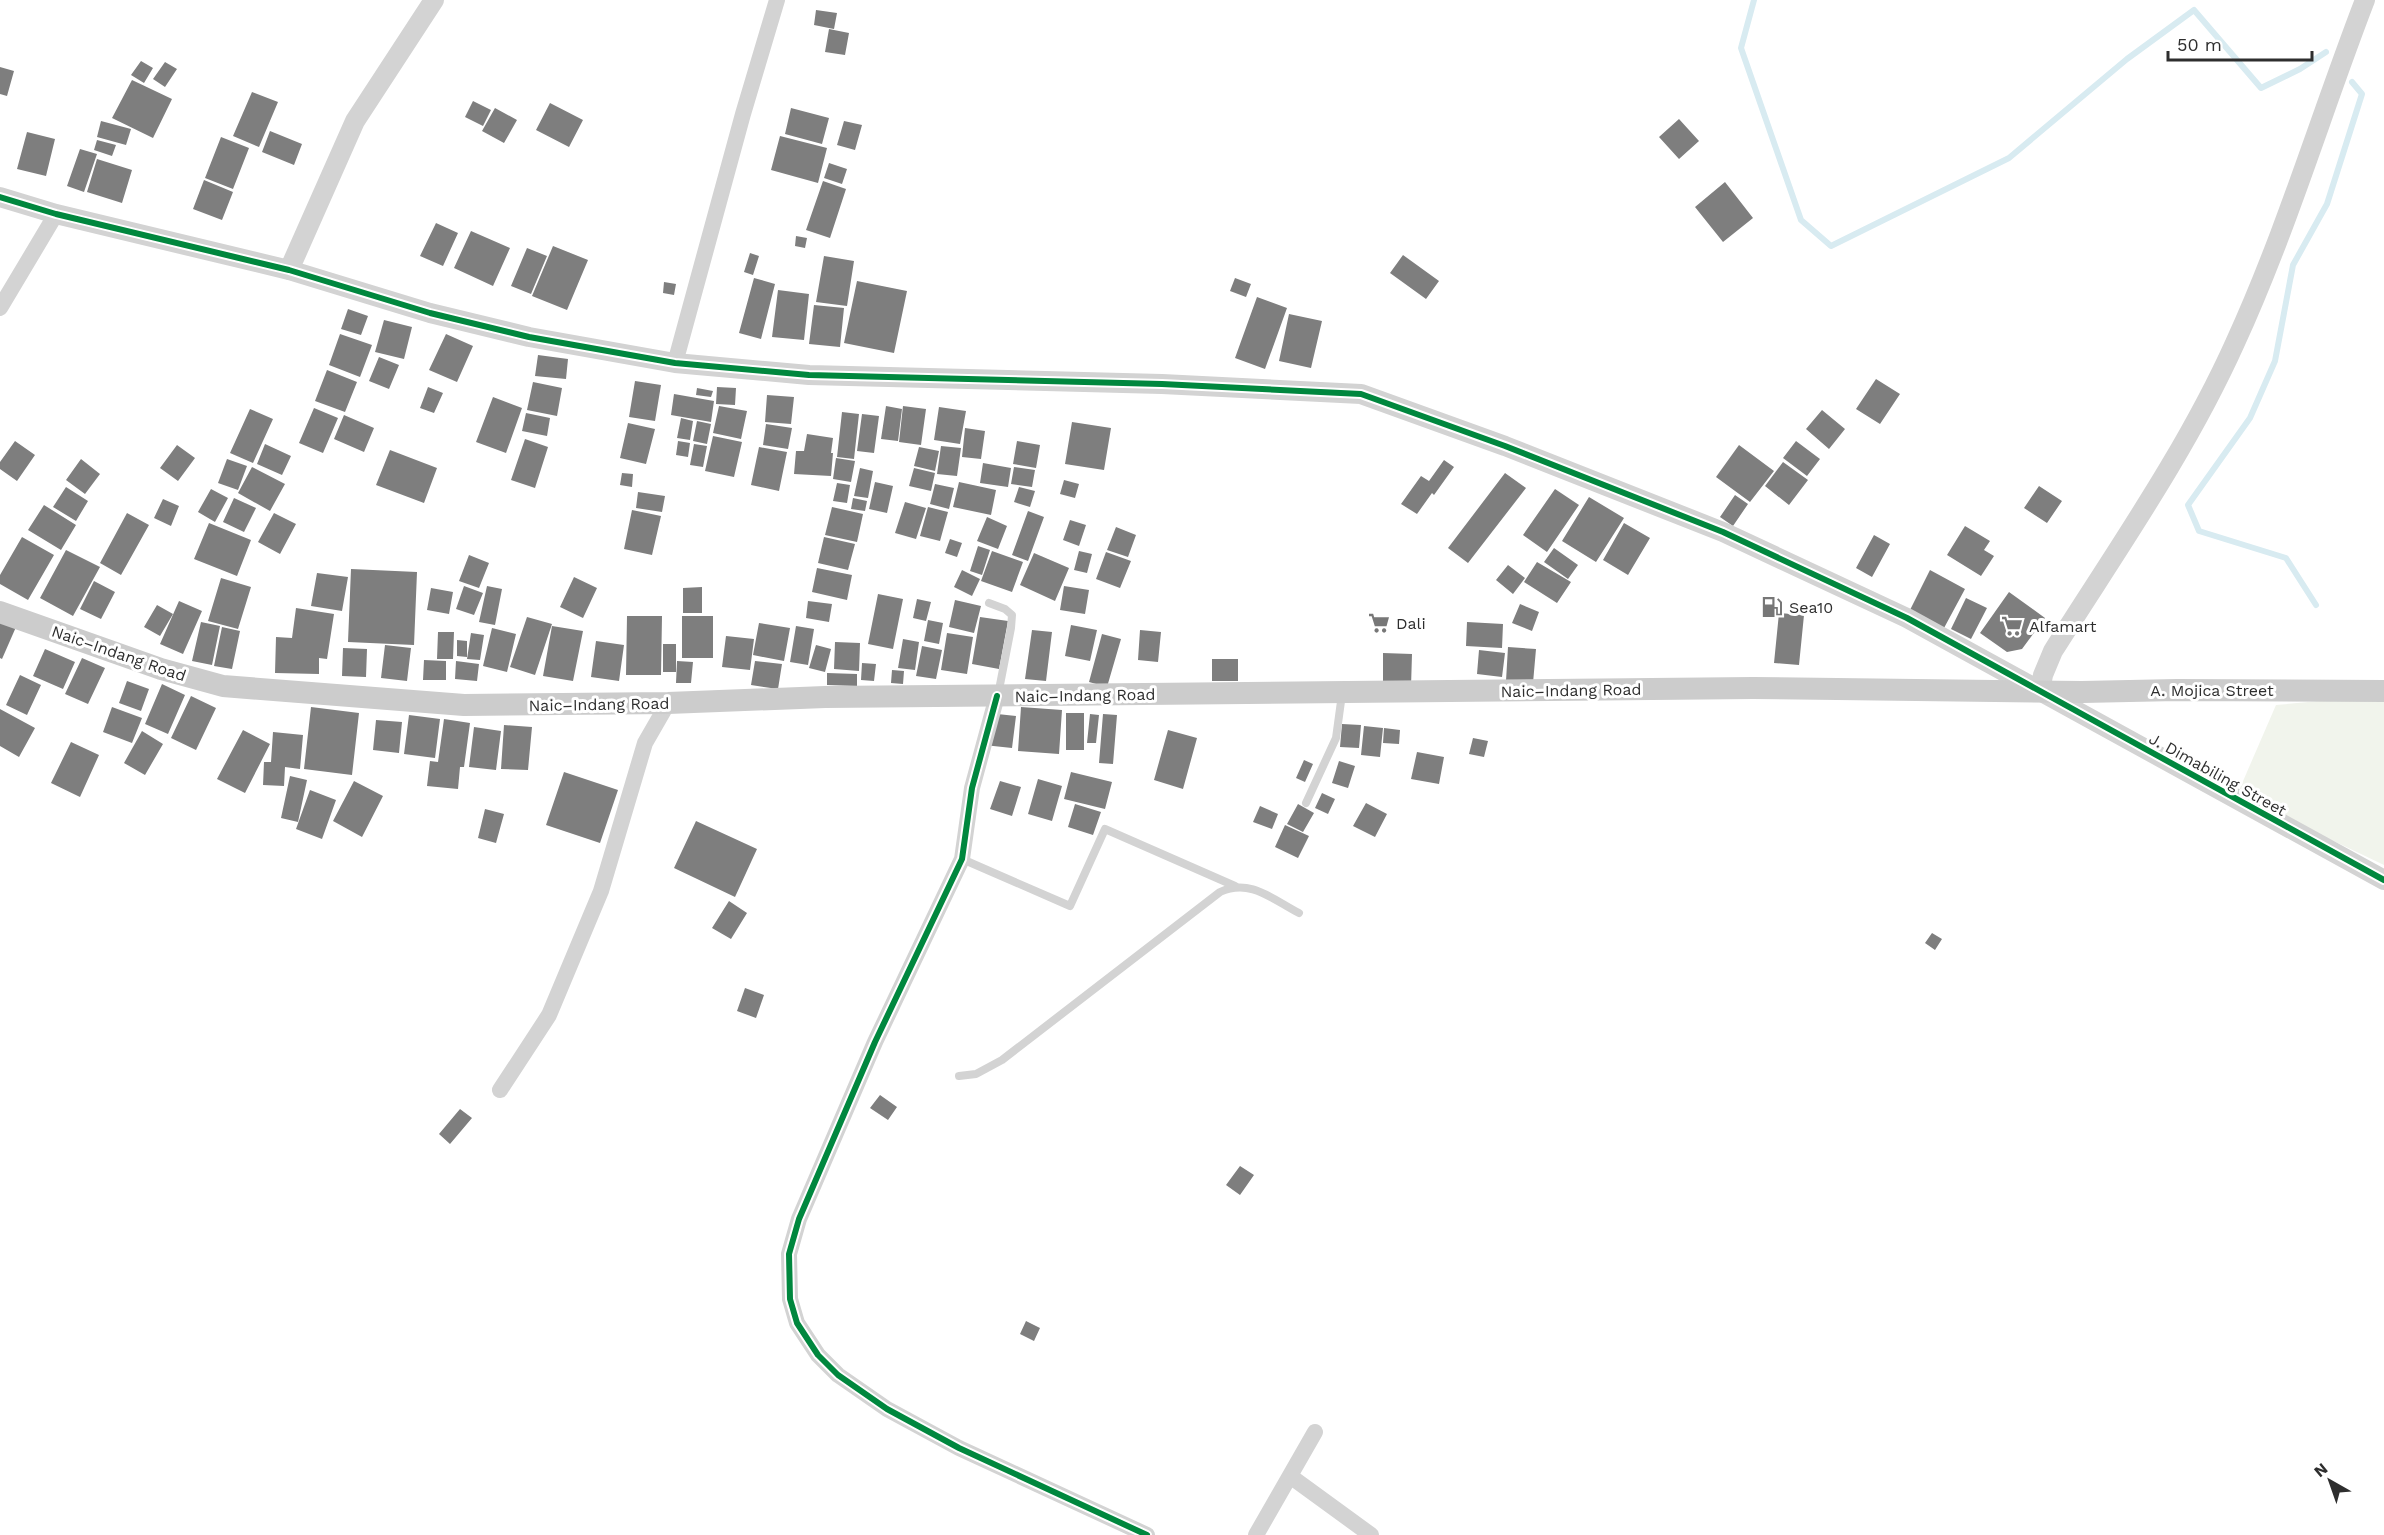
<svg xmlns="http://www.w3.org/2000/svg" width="2384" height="1535" viewBox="0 0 2384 1535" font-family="'Work Sans',sans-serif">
  <rect width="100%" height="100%" fill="#fff"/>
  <path fill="#f1f4ec" d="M2353,698L2384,699V865L2237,795L2276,705Z"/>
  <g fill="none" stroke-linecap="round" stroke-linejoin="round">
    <path stroke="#d8ebf1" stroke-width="6" d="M1754,0L1741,48L1801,220L1831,246L2009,158L2127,59L2194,10L2261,88L2300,69L2326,52
      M2316,605L2286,558L2199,531L2188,505L2250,418L2275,361L2293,265L2327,204L2362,94L2352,82"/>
  </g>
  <path fill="#7e7e7e" d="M816,10L837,13L834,29L814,25Z
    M829,29L849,33L845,55L825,52Z
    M141,61L153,68L144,83L131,75Z
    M165,62L177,69L165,87L153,79Z
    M0,67L14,71L7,96L0,94Z
    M132,80L172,99L153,138L112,118Z
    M252,92L278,102L259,147L233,136Z
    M473,101L491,110L483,126L465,117Z
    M550,103L583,120L569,147L536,130Z
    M495,108L517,120L504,143L482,131Z
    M791,108L829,118L822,144L785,134Z
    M1679,119L1699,141L1679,159L1659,137Z
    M101,121L131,129L126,145L97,137Z
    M844,121L862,125L855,150L837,145Z
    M270,131L302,144L294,165L262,152Z
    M27,132L55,139L46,176L17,169Z
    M780,136L827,148L818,183L771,170Z
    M221,137L249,148L233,189L205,178Z
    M97,140L116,145L112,156L94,150Z
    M80,149L97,154L84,192L67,186Z
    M97,159L132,170L122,203L87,192Z
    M829,163L847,169L842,184L824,178Z
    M204,180L233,192L222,220L193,209Z
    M823,181L846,189L830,238L806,230Z
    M1725,182L1753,218L1723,242L1695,207Z
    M436,223L458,233L443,266L420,256Z
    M471,231L510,248L493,286L454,268Z
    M796,236L807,238L805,248L795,246Z
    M553,246L588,260L567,310L532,296Z
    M527,248L547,256L531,294L511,286Z
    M750,253L759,256L753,275L744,272Z
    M1403,255L1439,281L1426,299L1390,273Z
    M824,256L854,261L847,306L816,302Z
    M754,278L775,284L761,339L739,333Z
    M1235,278L1251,284L1246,297L1230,291Z
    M857,281L907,291L894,353L844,343Z
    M664,282L676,284L674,295L663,293Z
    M778,290L809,294L804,340L772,337Z
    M1257,297L1287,308L1265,369L1235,358Z
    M814,305L844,308L840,347L809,344Z
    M348,309L368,316L361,335L341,329Z
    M1289,314L1322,321L1311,368L1279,361Z
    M384,320L412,327L404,359L375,352Z
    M340,334L372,345L360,377L329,365Z
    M446,334L473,346L457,382L429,370Z
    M538,355L568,359L566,379L535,376Z
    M379,357L399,365L389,389L369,381Z
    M327,370L357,382L345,412L315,401Z
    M1876,379L1900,394L1880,424L1856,409Z
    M635,381L661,385L655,421L629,417Z
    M533,382L562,388L557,416L527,410Z
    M428,387L443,393L434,413L420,408Z
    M717,387L736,388L735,405L716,404Z
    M697,388L713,391L711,397L696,395Z
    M674,394L714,401L711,422L671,415Z
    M767,395L794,397L791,424L765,422Z
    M493,397L522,408L506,453L476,442Z
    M719,406L747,411L741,439L713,433Z
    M886,406L902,409L898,441L881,439Z
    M903,406L926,409L921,445L899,442Z
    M939,407L966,411L960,444L934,440Z
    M314,408L338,418L323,453L299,443Z
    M250,409L273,419L253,463L230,453Z
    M1822,410L1845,429L1829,449L1806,429Z
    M842,412L859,414L854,459L837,457Z
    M526,413L550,418L547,436L522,431Z
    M862,414L879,416L874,453L857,451Z
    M344,415L374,428L364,452L334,439Z
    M681,418L693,421L690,440L677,438Z
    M697,421L711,424L707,444L693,441Z
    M1072,422L1111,428L1104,470L1065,464Z
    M628,423L655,429L646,464L620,458Z
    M766,424L792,428L788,449L763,445Z
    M965,428L985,431L981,459L962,457Z
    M807,434L833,438L831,453H833L831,476L794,474L796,451H804Z
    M713,436L742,442L734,477L705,471Z
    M525,439L548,447L535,488L511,480Z
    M15,441L35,455L17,481L0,469V462Z
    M678,441L690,443L688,457L676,455Z
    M1017,441L1040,445L1036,468L1013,464Z
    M1796,441L1820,459L1807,476L1783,458Z
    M265,444L291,456L282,475L257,464Z
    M694,444L707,446L703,467L690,465Z
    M177,445L195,458L178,481L160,468Z
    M1739,445L1774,471L1750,502L1716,477Z
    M941,446L961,448L957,476L937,474Z
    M759,447L787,452L779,491L751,485Z
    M919,447L939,451L935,471L914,466Z
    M390,450L437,468L424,503L376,485Z
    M836,458L855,461L851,482L833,479Z
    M81,459L100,474L85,494L66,480Z
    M227,459L247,466L238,490L218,483Z
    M1444,460L1454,467L1434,495L1432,493L1417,514L1401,504L1421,476L1429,481Z
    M1783,462L1808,480L1789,505L1765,486Z
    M983,463L1011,468L1008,487L980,483Z
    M252,467L285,484L270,511L238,493Z
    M1014,467L1035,470L1032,487L1011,484Z
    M860,468L873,471L868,498L854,496Z
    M914,468L935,473L931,491L909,486Z
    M622,473L633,474L632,487L620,485Z
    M1505,473L1526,488L1468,563L1448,548Z
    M1064,480L1079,484L1075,498L1060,494Z
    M875,482L893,486L887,513L869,509Z
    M959,482L996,490L991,515L953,507Z
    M837,483L850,485L847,503L833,501Z
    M935,484L954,488L949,509L930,504Z
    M2039,486L2062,501L2047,523L2024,508Z
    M66,487L88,501L76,521L53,507Z
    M1019,487L1035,491L1030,507L1014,502Z
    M211,489L228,498L215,522L198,512Z
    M1555,489L1579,505L1547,552L1523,535Z
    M638,492L665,496L662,512L636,508Z
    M1735,495L1748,504L1733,526L1720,517Z
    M1589,497L1624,518L1596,562L1562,541Z
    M234,498L256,508L244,532L223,522Z
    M853,498L867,501L865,511L851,509Z
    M163,499L179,506L171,526L154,518Z
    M905,502L926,508L916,539L895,533Z
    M44,505L76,525L61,550L28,530Z
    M832,507L863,514L857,542L825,535Z
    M928,507L948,512L940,541L920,536Z
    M632,510L661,516L652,555L624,549Z
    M1028,511L1044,517L1028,561L1012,555Z
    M127,513L149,525L121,575L100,563Z
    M274,513L296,524L280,554L258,542Z
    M987,517L1007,526L998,549L977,541Z
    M1070,520L1086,525L1079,546L1063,540Z
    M209,523L251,540L237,576L194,559Z
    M1624,523L1650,538L1628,575L1603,560Z
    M1965,526L1990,541L1984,550L1994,556L1981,576L1947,555Z
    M1116,527L1136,535L1128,557L1107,550Z
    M1874,535L1890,544L1872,577L1856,568Z
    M22,537L54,555L28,600L0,584V575Z
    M824,537L855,544L848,570L818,563Z
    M950,539L962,543L957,557L945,553Z
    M978,546L990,550L982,575L970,571Z
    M1554,548L1578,565L1568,579L1544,562Z
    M66,550L100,567L73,616L40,598Z
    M992,551L1023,562L1012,592L981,581Z
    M1079,551L1092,554L1087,573L1074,570Z
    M1106,552L1131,561L1120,588L1096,579Z
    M1034,553L1069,568L1055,601L1020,585Z
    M469,555L489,563L479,588L459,581Z
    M1537,562L1571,582L1557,603L1524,582Z
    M1508,565L1525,578L1513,594L1496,580Z
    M817,568L852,575L847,600L812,592Z
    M351,569L417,572L414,645L348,642Z
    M962,570L980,579L972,596L954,587Z
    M1930,570L1965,589L1944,628L1910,610Z
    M317,573L348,577L342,611L311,606Z
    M574,577L597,588L583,618L560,607Z
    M221,578L251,587L238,629L208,621Z
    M94,581L115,592L101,619L80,609Z
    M464,586L483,593L474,615L456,609Z
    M487,586L502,589L495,625L479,622Z
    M1064,586L1089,590L1085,614L1060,610Z
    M702,587V613H683V588Z
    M431,588L453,592L449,614L427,610Z
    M2009,592L2045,618L2022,649L2007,652L1980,633Z
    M878,594L903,599L893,649L868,644Z
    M1966,598L1987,608L1971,639L1951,629Z
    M917,599L931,602L926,621L913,618Z
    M955,600L981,606L974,633L949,627Z
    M179,601L202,611L183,654L160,644Z
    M808,601L832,604L829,622L806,618Z
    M1520,604L1539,612L1532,631L1512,623Z
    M157,605L173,614L160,636L144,627Z
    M296,608L334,614L327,659L319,658V674L275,673L276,637L292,638Z
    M1779,613L1804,615L1799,665L1774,663Z
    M627,616H662L661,675H626Z
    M682,616H713V658H682Z
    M527,617L552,624L535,675L510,667Z
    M980,617L1008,621L999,669L972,664Z
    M0,620L16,627L2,659L0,658Z
    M928,620L943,623L939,644L924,641Z
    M201,622L220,626L212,665L192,661Z
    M1467,622L1503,624L1502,648L1466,646Z
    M759,623L790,628L784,661L753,655Z
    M1071,625L1097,630L1090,661L1065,656Z
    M552,626L583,631L573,681L543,676Z
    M796,626L814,629L808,665L790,662Z
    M222,627L240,631L232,669L214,666Z
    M492,628L516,634L507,672L483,666Z
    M1032,630L1052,632L1046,681L1025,679Z
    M1140,630L1161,632L1158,662L1138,660Z
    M438,632H454L453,659H437Z
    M471,633L484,635L480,660L467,659Z
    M947,633L973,637L967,674L941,670Z
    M1102,634L1121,639L1107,687L1089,682Z
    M726,636L754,639L750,670L722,667Z
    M903,639L919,642L915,670L898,668Z
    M457,640L467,641V657L457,656Z
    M596,641L624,645L619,681L591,677Z
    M835,642L860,643L859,671L834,669Z
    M663,644H676V672H663Z
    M385,645L411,648L407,681L381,678Z
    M816,645L831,649L825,672L809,668Z
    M922,646L942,650L936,679L916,676Z
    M1508,647L1536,649L1533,683L1506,681Z
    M343,648L367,649L366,677L342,676Z
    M45,649L75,662L63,689L33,676Z
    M1479,650L1505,653L1502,677L1477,674Z
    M1383,653L1412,654L1411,687H1383Z
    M82,658L105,668L88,704L65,694Z
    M1212,659H1238V681H1212Z
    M424,660L446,661V680H423Z
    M456,661L479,664L477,681L455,679Z
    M677,661L693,662L691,683H676Z
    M755,661L782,664L778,689L751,685Z
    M862,663L876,664L874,681L861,680Z
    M892,670L904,671L903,684L891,683Z
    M827,673L857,674V686L827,685Z
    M20,675L41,685L27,715L6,705Z
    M127,681L149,689L141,711L119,703Z
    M162,684L185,695L168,734L145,724Z
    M191,696L216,708L196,750L171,738Z
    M112,707L142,718L132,743L103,732Z
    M311,707L359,713L352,775L304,769Z
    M1021,707L1062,710L1059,754L1018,751Z
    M0,709L35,728L19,757L0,746Z
    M988,713L1016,716L1012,748L984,745Z
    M1066,713H1084V750H1066Z
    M1090,714L1099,715L1096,743H1087Z
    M1103,714L1117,715L1113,764L1099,763Z
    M409,715L440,719L435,758L404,754Z
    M444,719L470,723L464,767H460L458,789L427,786L430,761L438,762Z
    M376,720L402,722L399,753L373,750Z
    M1342,724L1361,725L1359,748L1340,747Z
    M504,725L532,727L528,770L501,769Z
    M1364,726L1383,728L1380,757L1361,755Z
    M474,727L501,731L496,770L469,767Z
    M1384,728L1400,730L1399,744L1383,743Z
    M243,730L270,744L245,793L217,779Z
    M1168,730L1197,738L1183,789L1154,780Z
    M142,731L163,744L145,775L124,763Z
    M273,732L303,735L300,769L285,767L284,786L263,785L264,762H271Z
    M1473,738L1488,741L1484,757L1469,754Z
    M71,742L99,755L80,797L51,783Z
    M1417,752L1444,757L1439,784L1411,779Z
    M1304,760L1313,764L1305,782L1296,778Z
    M1339,761L1355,766L1348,788L1332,783Z
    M564,772L618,790L600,843L546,825Z
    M1071,772L1112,782L1105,809L1064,799Z
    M290,776L307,780L298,822L281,818Z
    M1038,779L1062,786L1052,821L1028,814Z
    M354,781L383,796L362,837L333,821Z
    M1000,781L1021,787L1012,816L990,809Z
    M310,790L336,800L322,839L296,829Z
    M1322,793L1335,799L1328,814L1315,808Z
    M1366,803L1387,814L1375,837L1353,826Z
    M1075,804L1101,812L1093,835L1068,827Z
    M1298,804L1314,813L1303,832L1287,824Z
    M1260,806L1278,814L1272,829L1253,822Z
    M485,809L504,814L496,843L478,838Z
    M696,821L757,849L735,897L674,868Z
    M1285,825L1309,836L1298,858L1275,847Z
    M729,901L747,913L731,939L712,928Z
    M1932,933L1942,939L1935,950L1925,943Z
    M745,988L764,995L756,1018L737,1011Z
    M880,1095L897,1107L888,1120L870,1108Z
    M460,1109L472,1118L450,1144L439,1134Z
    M1240,1166L1254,1175L1240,1195L1226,1185Z
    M1026,1321L1040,1328L1034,1341L1020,1334Z"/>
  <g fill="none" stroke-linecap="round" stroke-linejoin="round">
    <path stroke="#d3d3d3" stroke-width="8" d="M989,603L1005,609L1012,615L1011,628L998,695
      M1306,803L1336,738L1342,694
      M962,859L1070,906L1105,829L1235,886
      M959,1076L976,1074L1002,1060L1220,892C1250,878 1272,899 1299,913"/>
    <path stroke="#d3d3d3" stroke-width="16" d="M0,308L56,214
      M675,363L743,114L777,0
      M997,696L972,788L962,859L875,1042L799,1219L789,1254L790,1299L797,1323L818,1355L838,1375L887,1409L959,1448L1147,1535
      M500,1090L549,1015L601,891L645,743L668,703
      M1290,1476L1371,1535
      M1256,1535L1315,1432"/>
    <path stroke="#d3d3d3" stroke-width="20" d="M0,197L56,214L289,270L430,313L529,337L675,363L809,375L1162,384L1361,394L1505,446L1723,532L1907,618L2384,880
      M289,270L355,121L434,0
      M2040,692L2043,675L2053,651C2116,551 2186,452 2235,343C2286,232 2321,114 2365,0"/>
    <path stroke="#ccc" stroke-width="22" d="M0,612L161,669L223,686L464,705L668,703L825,697L1753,688L2082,692L2177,690L2384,691"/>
    <defs>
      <path id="cycleway" d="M0,197L56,214L289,270L430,313L529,337L675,363L809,375L1162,384L1361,394L1505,446L1723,532L1907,618L2384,880
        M997,696L972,788L962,859L875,1042L799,1219L789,1254L790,1299L797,1323L818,1355L838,1375L887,1409L959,1448L1147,1535"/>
    </defs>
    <use href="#cycleway" stroke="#fff" stroke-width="10"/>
    <use href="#cycleway" stroke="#00873e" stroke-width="6"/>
  </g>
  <defs>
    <symbol id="fuel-bare" viewBox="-9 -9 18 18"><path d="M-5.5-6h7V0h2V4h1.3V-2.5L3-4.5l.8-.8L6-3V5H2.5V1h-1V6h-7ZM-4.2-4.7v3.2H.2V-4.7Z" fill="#777" stroke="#fff" stroke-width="2.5" paint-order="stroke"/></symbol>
    <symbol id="supermarket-bare" viewBox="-9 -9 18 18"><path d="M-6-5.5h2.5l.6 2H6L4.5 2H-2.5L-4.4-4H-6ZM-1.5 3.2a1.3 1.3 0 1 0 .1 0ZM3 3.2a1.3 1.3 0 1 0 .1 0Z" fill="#777" stroke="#fff" stroke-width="2.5" paint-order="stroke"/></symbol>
  </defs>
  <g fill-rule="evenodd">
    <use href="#fuel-bare" x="1757" y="592" width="30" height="30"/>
    <use href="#supermarket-bare" x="1364" y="608" width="30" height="30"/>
    <use href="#supermarket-bare" x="1997" y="611" width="30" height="30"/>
  </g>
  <g text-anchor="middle" stroke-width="6" stroke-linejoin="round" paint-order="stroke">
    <g font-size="16" fill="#2e2e2e" stroke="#fff" text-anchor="start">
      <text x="1789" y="613">Sea10</text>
      <text x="1396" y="629">Dali</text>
      <text x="2029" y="632">Alfamart</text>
    </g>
    <g font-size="16" fill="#2e2e2e" stroke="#fff">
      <text transform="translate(119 653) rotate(19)" y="6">Naic–Indang Road</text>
      <text transform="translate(1571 690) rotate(-1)" y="6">Naic–Indang Road</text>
      <text x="2212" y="696">A. Mojica Street</text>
      <text transform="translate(1085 695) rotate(-1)" y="6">Naic–Indang Road</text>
      <text transform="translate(599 704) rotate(-1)" y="6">Naic–Indang Road</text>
      <text transform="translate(2218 774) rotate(29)" y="6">J. Dimabiling Street</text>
    </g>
  </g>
  <g transform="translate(2330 1481) rotate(320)" stroke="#ffffff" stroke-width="4.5" paint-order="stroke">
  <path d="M0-4.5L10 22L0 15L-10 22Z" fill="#2e2e2e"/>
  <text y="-9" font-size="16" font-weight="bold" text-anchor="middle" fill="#2e2e2e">N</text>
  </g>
  <path d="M2168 51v9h144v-9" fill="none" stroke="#2e2e2e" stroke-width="3"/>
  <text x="2177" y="51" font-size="18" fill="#2e2e2e" stroke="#ffffff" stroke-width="4.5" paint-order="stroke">50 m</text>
</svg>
